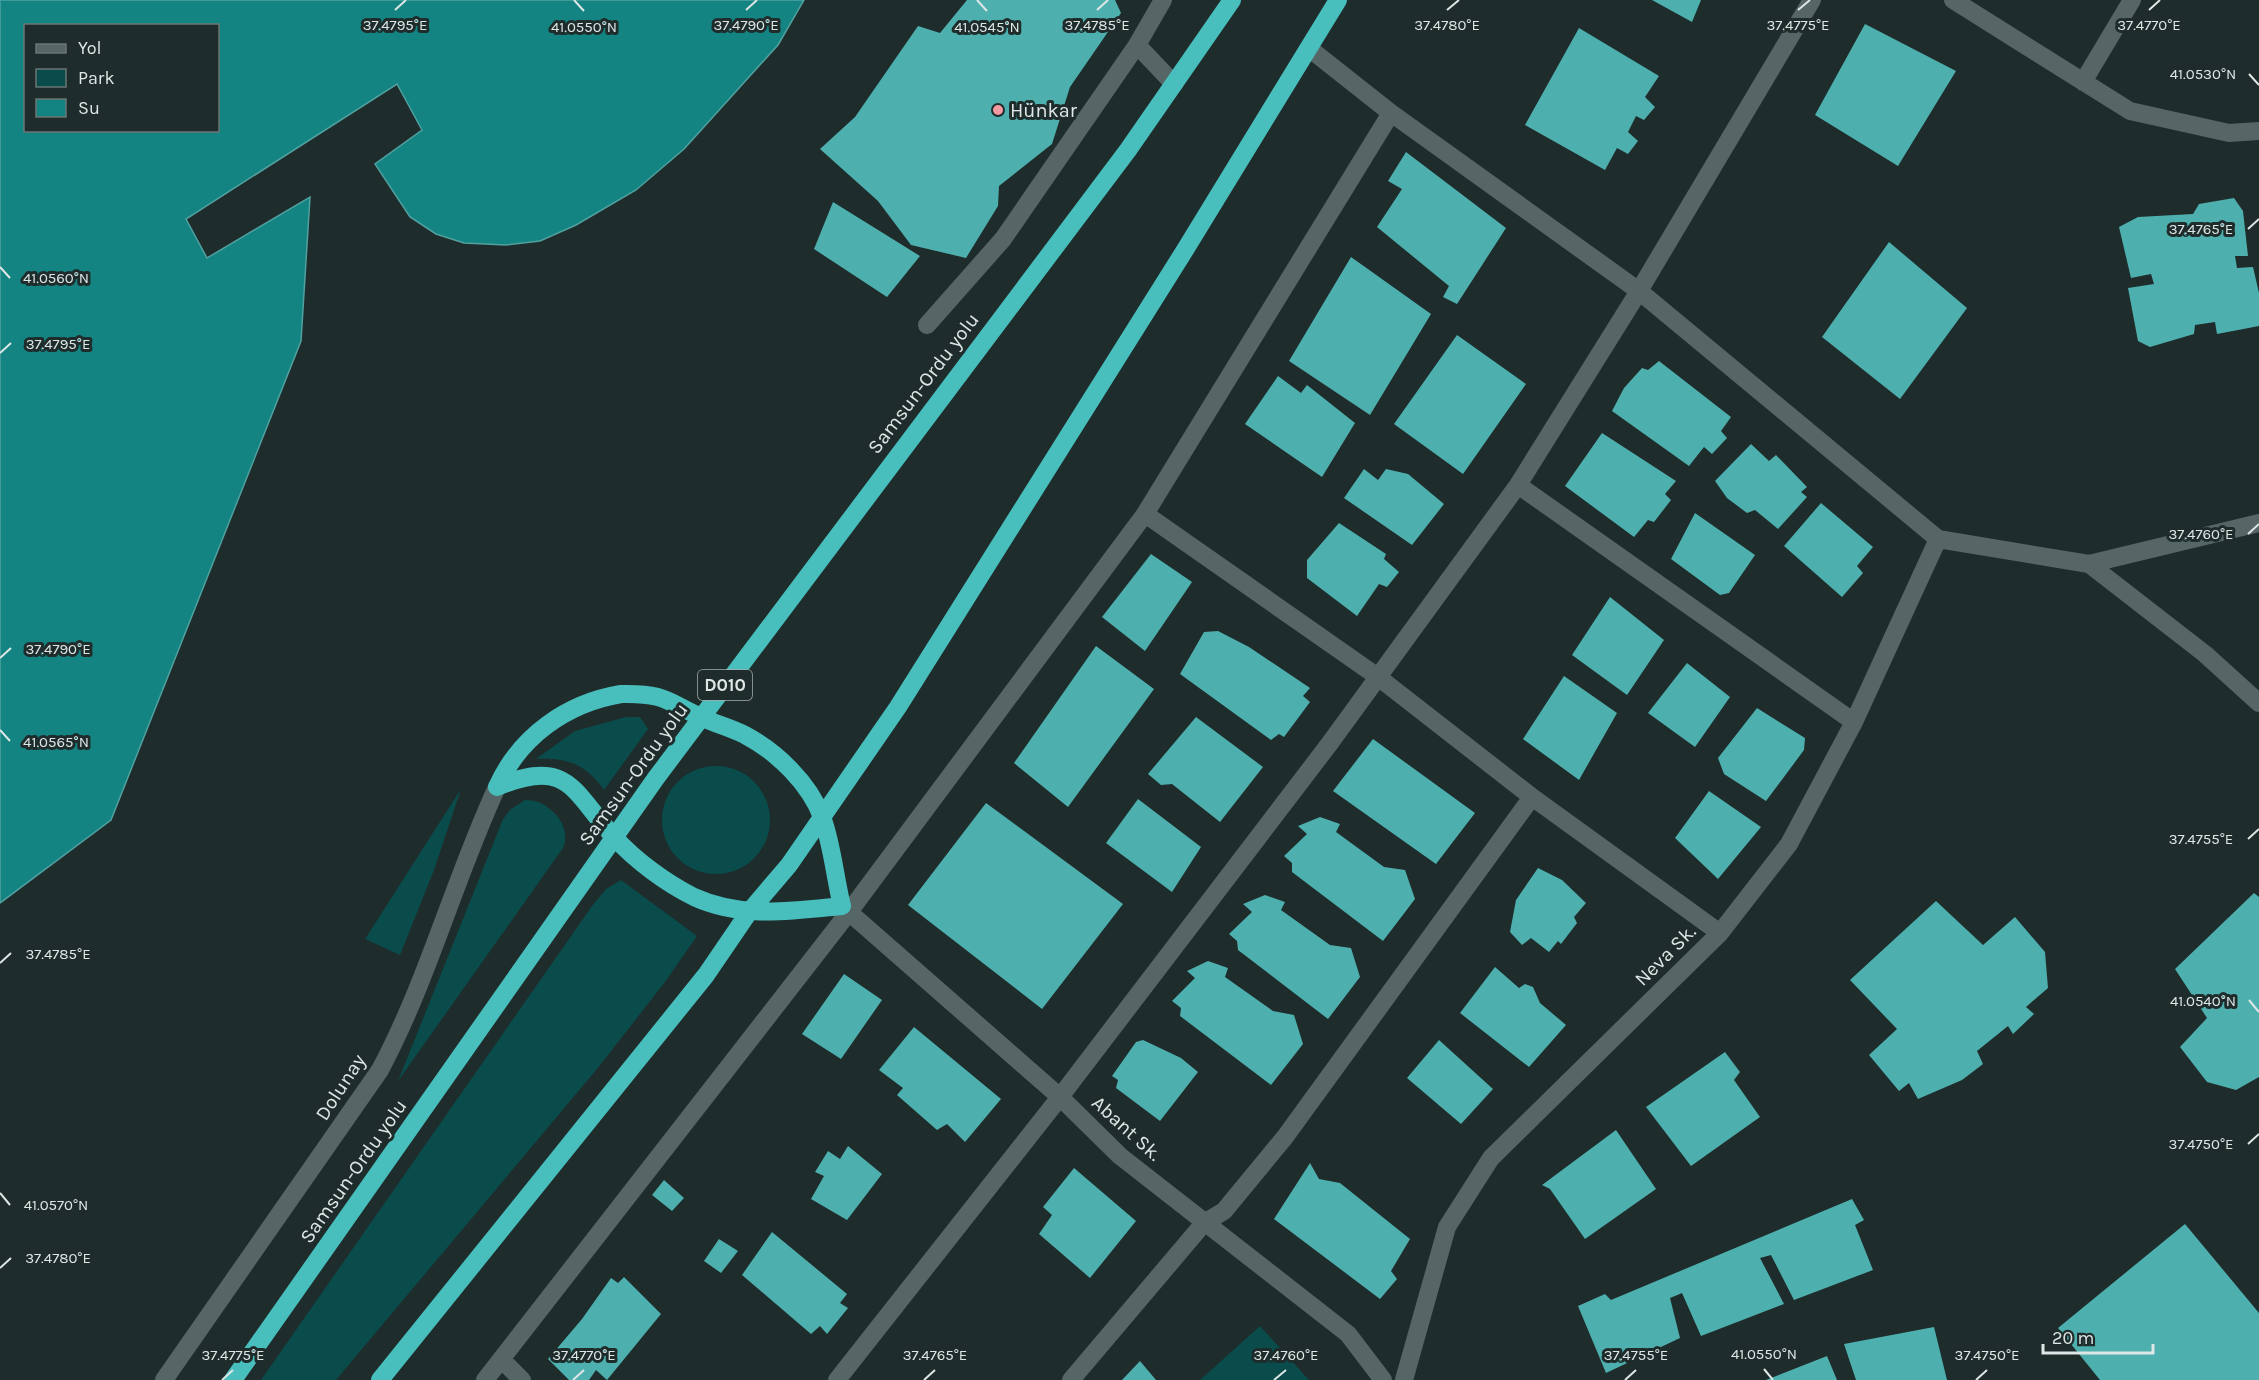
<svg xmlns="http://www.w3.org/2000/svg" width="2259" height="1380" viewBox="0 0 2259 1380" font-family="Karla,sans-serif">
  <rect width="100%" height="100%" fill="#1f2c2c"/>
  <path fill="#0a4b4b" d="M626,717H640L648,729L604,790C586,764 566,757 536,759L575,731Z
    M662 820a54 54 0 1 1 108 0a54 54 0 1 1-108 0Z
    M461,789L434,870L400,955L365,939Z
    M525,800C548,799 573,825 563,848L398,1081L503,819L511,809Z
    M621,880L697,936L665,982L597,1069L336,1380H261L592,906L606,889Z
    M1260,1326L1309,1380H1200Z"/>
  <path fill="#138482" stroke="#50a1a0" stroke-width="1.5" fill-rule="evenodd" d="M0,0H804L778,45L684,149L636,190L576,225L540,241L506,245L464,243L436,234L410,217L375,164L422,130L397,84L186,219L207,258L310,197L301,341L111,820L0,903ZM26,26H218V130H26Z"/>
  <path fill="#4eb0ae" d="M967,0H1115L1121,13L1070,87L1052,144L999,186L998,206L966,258L911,245L878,201L820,149L855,117L918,26L940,33Z
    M1652,0H1701L1692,22Z
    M1865,24L1956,71L1898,166L1815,115Z
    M1579,28L1659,76L1645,97L1655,107L1644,120L1636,116L1628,132L1638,141L1628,154L1617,148L1605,170L1525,125Z
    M1406,152L1506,228L1457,304L1443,297L1449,286L1377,227L1402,189L1388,181Z
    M2234,198L2243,211L2248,256H2235L2237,268L2253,267L2259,293V326L2217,334L2215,322L2195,325L2194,334L2150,347L2138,341L2128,288L2154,284L2151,274L2131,278L2119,227L2138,217L2193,214L2199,204Z
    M833,202L920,256L887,297L814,249Z
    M1889,242L1967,308L1900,399L1822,337Z
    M1351,257L1431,314L1370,415L1289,361Z
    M1457,335L1526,384L1463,474L1394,424Z
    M1659,361L1731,417L1721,431L1727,438L1712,454L1704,447L1689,466L1612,411L1624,388L1642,368L1648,370Z
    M1278,376L1301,393L1307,385L1355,423L1322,477L1245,424Z
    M1602,433L1676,481L1665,494L1671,500L1654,522L1648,520L1634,537L1565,486Z
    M1751,444L1769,461L1776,455L1807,487L1801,492L1807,497L1778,529L1755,510L1747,513L1727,498L1715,481Z
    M1364,469L1378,480L1386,469L1408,474L1444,504L1412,545L1344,498Z
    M1821,503L1873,547L1857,566L1863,573L1842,597L1784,546Z
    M1695,513L1755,555L1729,593L1720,595L1671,559Z
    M1339,523L1386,554L1384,559L1399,572L1387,587L1379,584L1357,616L1307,578V560Z
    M1151,554L1192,582L1145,651L1102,617Z
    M1610,597L1664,640L1627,695L1572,655Z
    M1218,631L1249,647L1310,688L1303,696L1310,702L1284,737L1279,734L1271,740L1180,674L1204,632Z
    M1096,646L1154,689L1068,807L1014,763Z
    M1687,663L1730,697L1695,747L1648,713Z
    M1564,676L1617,713L1579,780L1523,739Z
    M1757,708L1805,738L1804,750L1766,801L1724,774L1718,758Z
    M1196,717L1263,767L1220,822L1172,784L1161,785L1148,774Z
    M1373,739L1475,813L1436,864L1333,791Z
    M1709,791L1761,827L1718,879L1675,838Z
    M1138,799L1201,847L1172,892L1106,843Z
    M986,803L1123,904L1042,1009L908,905Z
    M1320,817L1340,824L1336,832L1384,867L1405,870L1415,899L1383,941L1292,872V863L1284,856L1307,834L1298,826Z
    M1538,868L1562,880L1586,903L1574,917L1577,923L1561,944L1558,941L1549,952L1531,938L1522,945L1510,932L1516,900Z
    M2254,893L2259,897V1077L2236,1090L2207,1082L2180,1047L2207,1018L2175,969Z
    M1265,895L1285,902L1281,910L1330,945L1351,948L1360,977L1328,1019L1238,950L1237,941L1229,934L1252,912L1243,904Z
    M1936,901L1983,945L2015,917L2045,952L2048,988L2026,1007L2034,1014L2013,1034L2008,1026L1977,1051L1983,1064L1962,1080L1918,1099L1909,1083L1899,1091L1869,1055L1897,1029L1850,980Z
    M1208,961L1228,968L1225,977L1273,1011L1294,1015L1303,1044L1271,1085L1180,1016L1181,1008L1172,1001L1195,978L1187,971Z
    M1495,967L1519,988L1525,984L1533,987L1540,1003L1566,1025L1529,1067L1460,1013Z
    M844,974L882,1000L841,1059L802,1034Z
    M914,1027L1001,1099L965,1142L947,1124L937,1130L897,1095L903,1088L879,1070Z
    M1143,1040L1181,1058L1198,1072L1160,1121L1116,1088L1118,1080L1112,1076L1136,1042Z
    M1439,1040L1493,1089L1461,1124L1407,1078Z
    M1725,1052L1740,1072L1734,1080L1760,1117L1691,1166L1646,1107Z
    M1616,1130L1656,1189L1585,1239L1550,1189L1542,1185Z
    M848,1146L882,1174L847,1220L811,1199L824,1176L815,1172L828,1151L840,1159Z
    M1310,1163L1319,1179L1340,1183L1410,1239L1391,1271L1397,1279L1380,1299L1274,1219Z
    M1074,1168L1136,1221L1090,1278L1039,1234L1052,1215L1043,1207Z
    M664,1180L684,1198L672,1211L652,1195Z
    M1852,1199L1864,1220L1855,1225L1873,1270L1794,1300L1771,1255L1760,1258L1784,1304L1701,1336L1682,1293L1675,1296L1670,1298L1680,1338L1606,1373L1578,1306L1605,1294L1611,1300Z
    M2185,1224L2259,1313V1380H2100L2058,1328Z
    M772,1232L847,1294L840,1303L848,1308L827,1334L820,1326L811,1334L742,1275Z
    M719,1239L738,1251L721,1273L704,1261Z
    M624,1277L661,1314L607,1380L596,1370L589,1380H569L548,1359L582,1319L611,1278L618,1283Z
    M1934,1327L1947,1380H1856L1844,1344Z
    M1827,1356L1837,1380H1766Z
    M1140,1361L1156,1380H1122Z"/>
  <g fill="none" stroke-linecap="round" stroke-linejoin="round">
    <path stroke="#566565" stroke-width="18" d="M1163,0L1137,45L1174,84
      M1953,0L2130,111L2229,133L2259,131
      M1310,49L1391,113L1639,291L1938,539L2089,564L2205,654L2259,703
      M2083,82L2132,0
      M927,325L1003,239L1137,45
      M1518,485L1854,722
      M1145,514L1378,677L1532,797L1720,933
      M2089,564L2259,523
      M842,906L1060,1097L1120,1156L1348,1334L1383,1380
      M501,1359L522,1380
      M164,1380L380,1070C428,980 454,880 497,787
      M485,1380L849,912L1145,514L1391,113
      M837,1380L1060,1097L1330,743L1518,485L1639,291L1812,0
      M1071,1380L1204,1223L1224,1211L1285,1137L1532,797
      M1404,1380L1447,1227L1491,1158L1720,933L1789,844L1854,722L1938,539"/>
    <path stroke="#48bfbd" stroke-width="18" d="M621,694C665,693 666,701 703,718C716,724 731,728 745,735C777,752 809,783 822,817C832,843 835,878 842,906C792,911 742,919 694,897C666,883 636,861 614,837C572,791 569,757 497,787C520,736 567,703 621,694Z
      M233,1380L656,778L1128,150L1232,0
      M380,1380L706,975L749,912L789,865L898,707L1185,250L1338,0"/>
  </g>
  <path fill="none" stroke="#dee6e6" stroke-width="2" d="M574,0L584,11M977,0L987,11M395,10L406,0M746,10L757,0M1097,10L1108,0M1447,10L1459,0M1798,10L1810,0M2149,10L2160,0M2249,74L2259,85M2248,229L2259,219M0,267L10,278M0,353L11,343M2248,534L2259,524M0,658L11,648M0,730L10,741M2248,839L2259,829M0,963L11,953M2249,1000L2259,1012M2248,1144L2259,1134M0,1193L10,1205M0,1268L11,1258M1764,1369L1773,1380M222,1380L233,1370M573,1380L584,1370M924,1380L935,1370M1274,1380L1286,1370M1625,1380L1636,1370M1976,1380L1987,1370"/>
  <circle fill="#f49aa3" stroke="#1f2c2c" stroke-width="2" cx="998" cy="110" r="6"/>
  <g text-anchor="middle" stroke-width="6" stroke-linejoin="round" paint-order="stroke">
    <rect fill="#1f2c2c" stroke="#a5aeae" stroke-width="1.5" x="698" y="670" width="54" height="30" rx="4.5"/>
    <g font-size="18" font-weight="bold" fill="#dee6e6">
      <text x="725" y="691">D010</text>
    </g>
    <g font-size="20" fill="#dee6e6" stroke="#1f2c2c" text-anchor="start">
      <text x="1010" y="117">Hünkar</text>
    </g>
    <g font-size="20" fill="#dee6e6" stroke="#1f2c2c">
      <text transform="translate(923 383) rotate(-53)" y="7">Samsun-Ordu yolu</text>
      <text transform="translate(633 774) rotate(-54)" y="7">Samsun-Ordu yolu</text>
      <text transform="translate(1665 955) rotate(-45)" y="7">Neva Sk.</text>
      <text transform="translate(340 1087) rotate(-57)" y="7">Dolunay</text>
      <text transform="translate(1127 1128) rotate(42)" y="7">Abant Sk.</text>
      <text transform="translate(353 1171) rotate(-55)" y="7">Samsun-Ordu yolu</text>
    </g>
  </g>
  <g font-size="15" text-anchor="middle" fill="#dee6e6" stroke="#1f2c2c" stroke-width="6" stroke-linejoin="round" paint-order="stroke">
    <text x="395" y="30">37.4795°E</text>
    <text x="746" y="30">37.4790°E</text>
    <text x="1097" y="30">37.4785°E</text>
    <text x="1447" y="30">37.4780°E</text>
    <text x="1798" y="30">37.4775°E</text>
    <text x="2149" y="30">37.4770°E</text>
    <text x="584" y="32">41.0550°N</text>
    <text x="987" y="32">41.0545°N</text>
    <text x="2203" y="79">41.0530°N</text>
    <text x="2201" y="234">37.4765°E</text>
    <text x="56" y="283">41.0560°N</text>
    <text x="58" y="349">37.4795°E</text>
    <text x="2201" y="539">37.4760°E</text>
    <text x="58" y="654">37.4790°E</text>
    <text x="56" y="747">41.0565°N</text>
    <text x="2201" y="844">37.4755°E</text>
    <text x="58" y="959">37.4785°E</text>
    <text x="2203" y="1006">41.0540°N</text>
    <text x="2201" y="1149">37.4750°E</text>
    <text x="56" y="1210">41.0570°N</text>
    <text x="58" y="1263">37.4780°E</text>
    <text x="1764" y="1359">41.0550°N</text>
    <text x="233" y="1360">37.4775°E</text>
    <text x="584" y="1360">37.4770°E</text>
    <text x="935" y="1360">37.4765°E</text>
    <text x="1286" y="1360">37.4760°E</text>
    <text x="1636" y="1360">37.4755°E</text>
    <text x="1987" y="1360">37.4750°E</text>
  </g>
  <rect x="24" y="24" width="195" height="108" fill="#1f2c2c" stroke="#6b7676" stroke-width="1.5"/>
  <rect x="36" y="44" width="30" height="9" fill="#566565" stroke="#6b7676" stroke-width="1.5"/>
  <text x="78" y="54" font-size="18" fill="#dee6e6">Yol</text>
  <rect x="36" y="69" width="30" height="18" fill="#0a4b4b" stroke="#6b7676" stroke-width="1.5"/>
  <text x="78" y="84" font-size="18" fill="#dee6e6">Park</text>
  <rect x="36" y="99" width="30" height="18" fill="#138482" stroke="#6b7676" stroke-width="1.5"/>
  <text x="78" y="114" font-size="18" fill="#dee6e6">Su</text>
  <path d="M2043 1344v9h110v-9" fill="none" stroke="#dee6e6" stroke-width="3"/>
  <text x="2052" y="1344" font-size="18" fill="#dee6e6" stroke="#1f2c2c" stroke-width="4.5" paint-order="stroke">20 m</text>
</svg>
